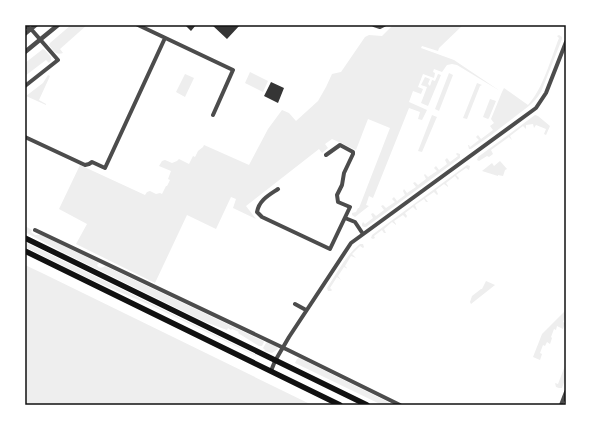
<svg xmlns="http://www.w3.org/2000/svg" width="591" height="430" viewBox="0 0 591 430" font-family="'Noto Sans',sans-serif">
  <rect width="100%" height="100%" fill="#fff"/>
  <path fill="#eee" d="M71,25H87L60,49L63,53C56,56 53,50 49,45L50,43Z
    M393,25H463L439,48L438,51L422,46L421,48L454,60L500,91L457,65L452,64L447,65L442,72L434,69L433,72L435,73L434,78L423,74L418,87L423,89L421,94L413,91L409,102L427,110L422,120L418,119L420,112L409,108L373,198L369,196L366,205L369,206L355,217L352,215V213L356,212L358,208H359L390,128L368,119L356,150L332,139L325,144L328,148L322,153L319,149L246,206L256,219L233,208L236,199L231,197L216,229L187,215L155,283L76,244L87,224L59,209L80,165L145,195L147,192L150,191L156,194L160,193L162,194L166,186H167L170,180L168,179L171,171L159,166L162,161L165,160L172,163L177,161L179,159L189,164L193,156L195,157L198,151L203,147L204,145L249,165L268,129L282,110L289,113L296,121L318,101L326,87L332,74L341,72L365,37L369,35L382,36Z
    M559,35L562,37V39L541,92C534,104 522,111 512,119C498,130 485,140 471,149H469L468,145H469L470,147L479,140L476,137L478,135L481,139L493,130L490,126L494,123L491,119L502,92L504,88L528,105C543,89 551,58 559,38L557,36Z
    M43,49L45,50L51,57V60L49,63L46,60L25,76V63Z
    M250,72L268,81L263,92L245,83Z
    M449,73L453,75L439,111L435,109Z
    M185,74L194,78L185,97L176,92Z
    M438,74L441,75L428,106L421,103L426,90L427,87L421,85L425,77L430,79L428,84L430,86L432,80L435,81Z
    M48,75L50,76L39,100L46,104V105L26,96L43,83Z
    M477,83L482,85L480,86L467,119L463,118Z
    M490,99L496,101L489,118L488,119L483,117Z
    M432,115L437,117L436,119L422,152L418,151Z
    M535,115L538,116L550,126L546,135L544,134L546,129L536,125L534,128L533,124L526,125V129L523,126L510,136L512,140L509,137L491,150L493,154L489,157L487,156L479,161L477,160L478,157Z
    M457,153L460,154V158L366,227H364L362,226V224L363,222L365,224L373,218L371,214L373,213L376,216L384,210L381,206L383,205L386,208L395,202L392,199L394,197L397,201L405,195L403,191L404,189L407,193L416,187L413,183L415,182L418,185L426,179L424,175L425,174L428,177L437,171L434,168L436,166L439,170L447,164L445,160L447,158L450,162L458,156L456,154Z
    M500,161L507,169L505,170L503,176L498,175V176L482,171L492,163L494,166Z
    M467,165L470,166L469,170L466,168L456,175L459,178L458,180L455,176L446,183L448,186V187L444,184L436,190L438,194L437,195L434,192L425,198L428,202H426L424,199L415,205L417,210H416L413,207L405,213L407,216L406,218L403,215L394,221L396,224V225L392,222L384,229L386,233H384L382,230L374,236L375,238L373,239L371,238L372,235Z
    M25,226L32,230L31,232L35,235H41L99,263L97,265C99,269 102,268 105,266L263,341L264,342L262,346H259L238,333L239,332L232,329L231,330L228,328L227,330L205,322L62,252L25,232Z
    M25,242L256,355V356L150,305L92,280L25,247Z
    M360,244H363L364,247L363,248L360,246L352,254L356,258L351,256L345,266L348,269L344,267L338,276L341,280L337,277L330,288L332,290L331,291H328L327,288C337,273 346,255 360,244Z
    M25,265L42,273L312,405H25Z
    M486,281L495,285L471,304L470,302L472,296L481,289H482Z
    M566,310V315L563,322L565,323L563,329L557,326L556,330L554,329L551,337L552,338L550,344L547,342L545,346L543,345L540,353L542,354L540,360L533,357L542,334Z
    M267,342L277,347L278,349L272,353L264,351L265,350L263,348L266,343Z
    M299,358L394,405H382L295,363L297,359Z
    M566,363V377L562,388H559L556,387L555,383L558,384Z"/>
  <path fill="#353535" d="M185,25H196L191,31Z
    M212,25H240L227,39Z
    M271,82L284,88L278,103L264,96Z"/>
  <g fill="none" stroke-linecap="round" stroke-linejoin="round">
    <path stroke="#4c4c4c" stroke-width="4" d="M138,25L233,70L213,115
      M374,25L380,27L384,25
      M25,26L28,28L31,29L58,60L25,86
      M25,34L36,25
      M25,137L85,165L89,164L92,162L105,168L165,38
      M278,189C269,195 259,200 257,212L262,217L330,249L350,207L338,202L337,195L342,185L344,173L353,154V152L340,145L326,155
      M345,218L355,222L363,234
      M35,230L288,350L400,405
      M295,304L306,310
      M271,371L275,361L289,337L351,243L536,108L546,93L566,42
      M561,405L566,392"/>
    <path stroke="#4c4c4c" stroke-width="4.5" d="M25,52L58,25"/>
    <path stroke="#111" stroke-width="5.5" d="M25,238L367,405
      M25,251L340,405"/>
  </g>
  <rect width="591" height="430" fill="none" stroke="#ffffff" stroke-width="52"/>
  <rect x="26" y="26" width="539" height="378" fill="none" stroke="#111" stroke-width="1.5"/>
</svg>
